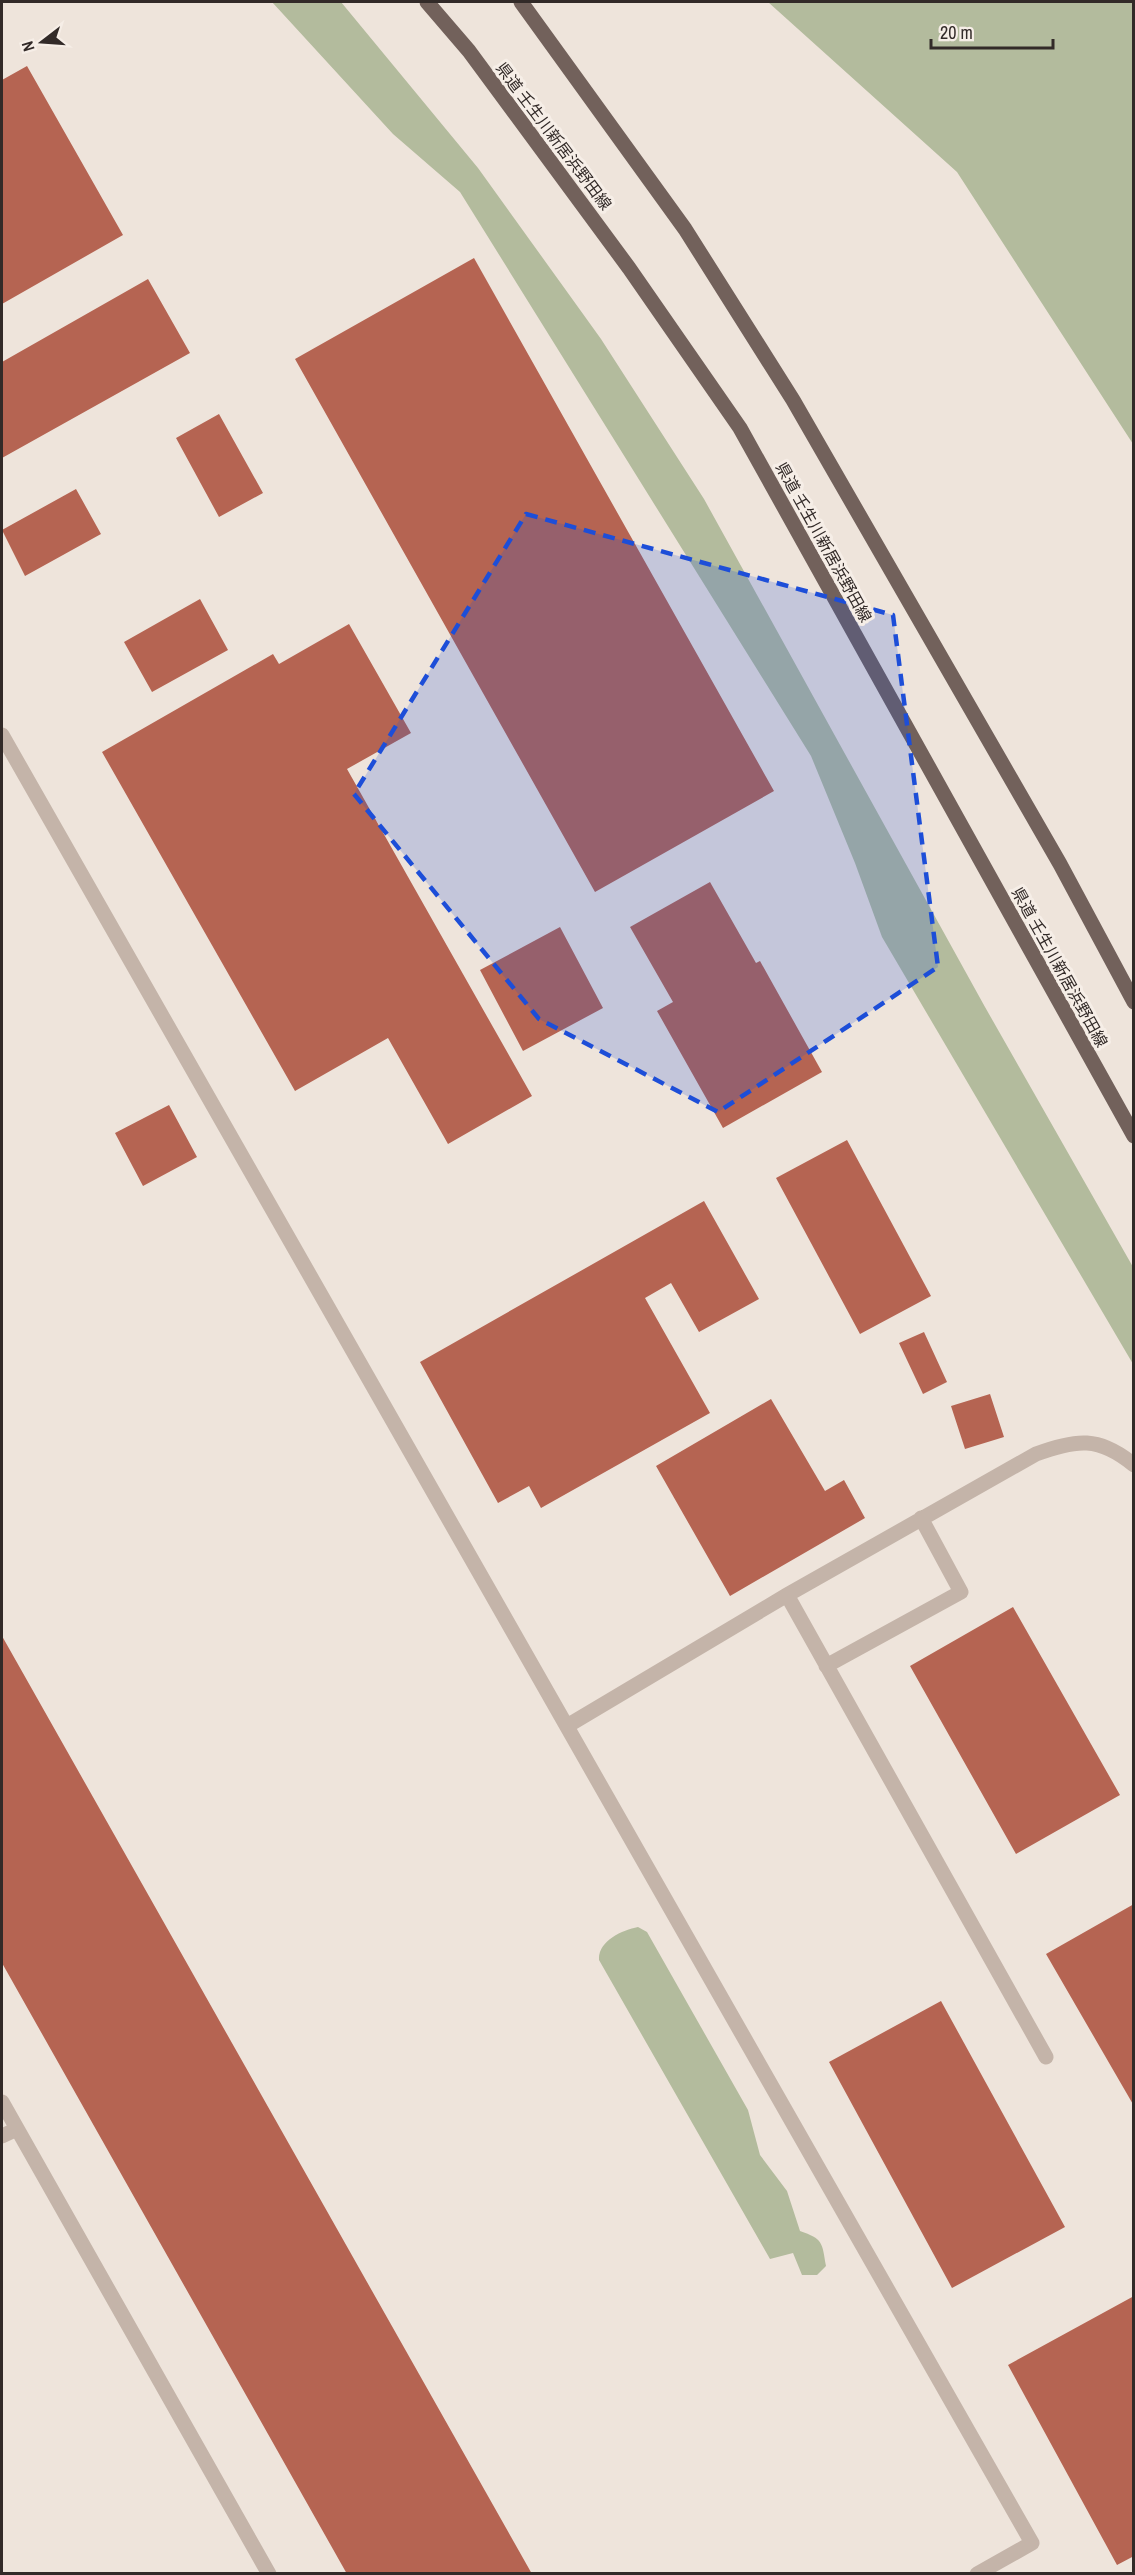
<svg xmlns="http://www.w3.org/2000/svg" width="1135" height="2575" viewBox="0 0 1135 2575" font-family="'Archivo Narrow','Noto Sans JP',sans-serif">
  <rect width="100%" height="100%" fill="#eee4db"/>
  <path fill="#b3bb9d" d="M272,2H341L478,168L601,339L704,499L985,1007L1133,1267V1364L882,937L855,863L811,756L460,192L393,134Z
    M768,2H1133V444L957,172Z
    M638,1927L647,1932L748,2110L760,2155L787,2191L800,2231C823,2239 822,2242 826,2266L817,2275H802L793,2253L770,2259L599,1960C598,1941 622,1930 638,1927Z"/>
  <path fill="#b56452" d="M27,66L123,235L2,304V80Z
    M474,258L774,791L595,892L295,359Z
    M148,279L190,353L2,458V362Z
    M219,414L263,493L219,517L176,438Z
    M76,489L101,534L25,576L2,530Z
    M200,599L228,650L152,692L124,642Z
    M349,624L411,733L347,769L532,1096L448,1144L388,1038L295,1091L102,752L273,654L279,664Z
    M710,882L756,963L760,961L822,1072L723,1128L657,1011L673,1002L630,927Z
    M560,927L603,1008L523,1051L480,970Z
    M169,1105L197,1157L143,1186L115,1133Z
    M847,1140L931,1296L860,1334L776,1178Z
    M704,1201L759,1299L699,1332L671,1283L645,1298L710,1413L541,1508L529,1486L498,1503L420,1362Z
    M924,1332L947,1382L923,1394L899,1343Z
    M990,1394L1004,1437L965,1449L951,1406Z
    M771,1399L825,1491L844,1480L865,1518L730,1596L656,1466Z
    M1013,1607L1120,1795L1016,1854L910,1666Z
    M2,1636L532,2574H347L2,1963Z
    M1134,1904V2106L1046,1954Z
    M941,2001L1065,2227L952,2288L829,2062Z
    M1134,2296V2556L1117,2565L1008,2365Z"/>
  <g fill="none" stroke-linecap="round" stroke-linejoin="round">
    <path stroke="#c4b4a9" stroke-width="15" d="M2,735L1032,2543L977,2574
      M787,1595L1046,2057
      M826,1666L961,1592L921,1518
      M567,1726L787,1595L1036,1454C1076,1439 1099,1436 1134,1465
      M2,2102L269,2574
      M2,2136L17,2129"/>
    <path stroke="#72615b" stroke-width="15" d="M427,2L469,51L629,268L740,428L1134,1136
      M521,2L685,229L793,400L1060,864L1134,1002"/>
  </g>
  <path fill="#1d4ed8" fill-opacity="0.2" stroke="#1d4ed8" stroke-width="4.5" stroke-dasharray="12 8" stroke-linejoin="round" d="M526,514L893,615L938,967L718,1112L539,1019L354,794Z"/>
  <g text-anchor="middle" stroke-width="6" stroke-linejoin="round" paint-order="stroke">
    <g font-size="16" fill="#322a28" stroke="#f6eee7">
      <text transform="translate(554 136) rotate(53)" y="6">県道 壬生川新居浜野田線</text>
      <text transform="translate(824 542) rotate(61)" y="6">県道 壬生川新居浜野田線</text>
      <text transform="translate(1060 967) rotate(61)" y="6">県道 壬生川新居浜野田線</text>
    </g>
  </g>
  <rect width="1135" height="2575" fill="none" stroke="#322a28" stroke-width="6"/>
  <g transform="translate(42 42) rotate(253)" stroke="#f6eee7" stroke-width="4.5" paint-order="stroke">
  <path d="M0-4.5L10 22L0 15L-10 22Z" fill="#322a28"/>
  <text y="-9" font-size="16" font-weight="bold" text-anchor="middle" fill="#322a28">N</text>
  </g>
  <path d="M931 39v9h122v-9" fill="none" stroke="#322a28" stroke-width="3"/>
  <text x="940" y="39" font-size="18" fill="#322a28" stroke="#f6eee7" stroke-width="4.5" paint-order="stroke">20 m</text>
</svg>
